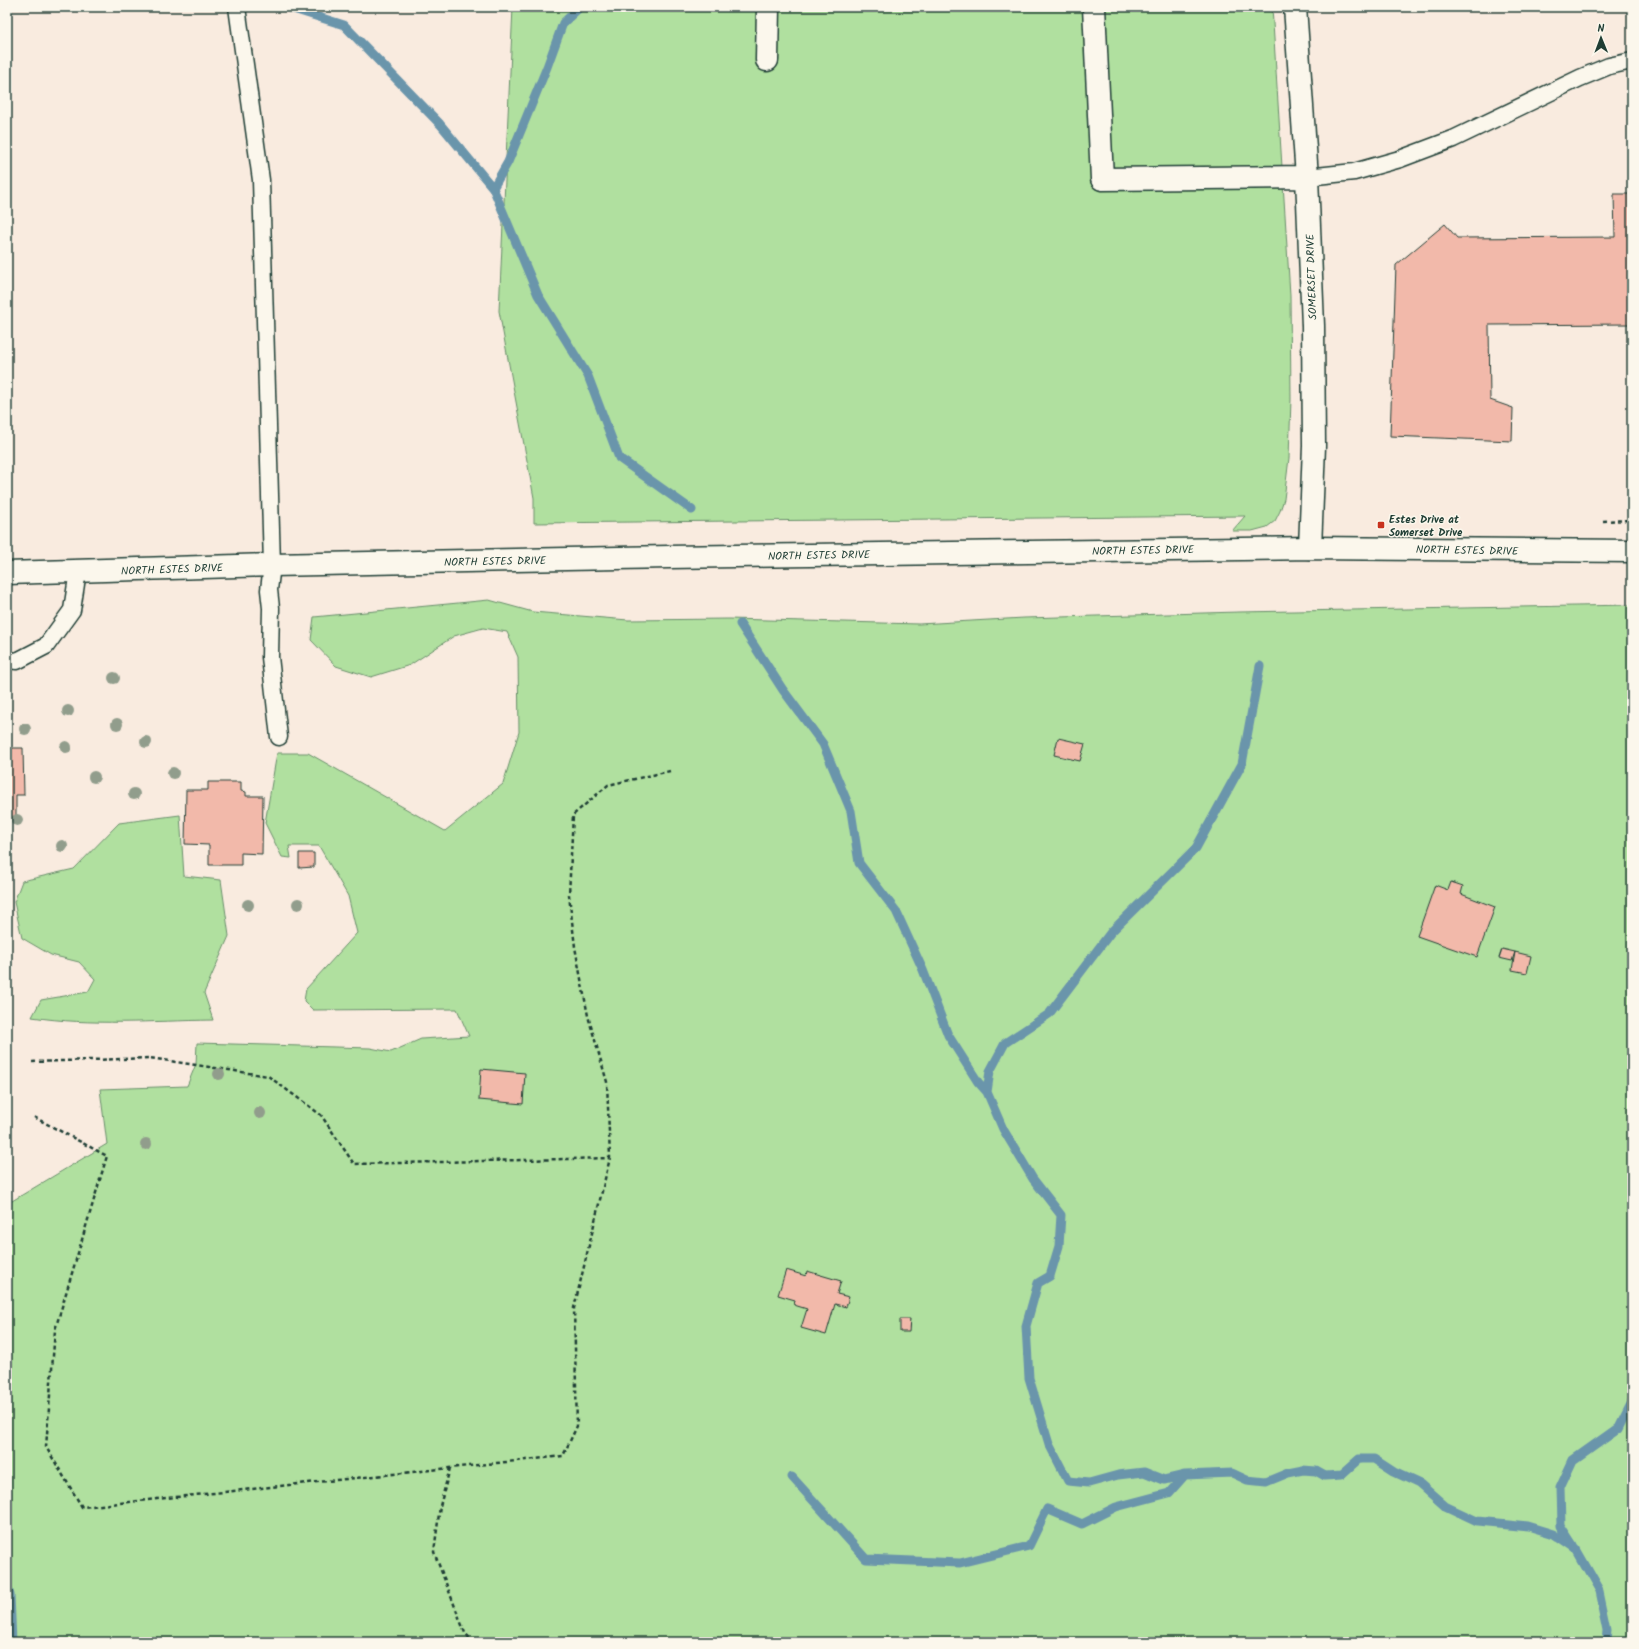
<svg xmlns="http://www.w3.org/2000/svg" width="1639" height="1649" viewBox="0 0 1639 1649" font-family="Kalam,sans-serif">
  <rect width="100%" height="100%" fill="#f9ebdf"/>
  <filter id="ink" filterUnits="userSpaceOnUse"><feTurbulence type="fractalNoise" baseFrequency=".025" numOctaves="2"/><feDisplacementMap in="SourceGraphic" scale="8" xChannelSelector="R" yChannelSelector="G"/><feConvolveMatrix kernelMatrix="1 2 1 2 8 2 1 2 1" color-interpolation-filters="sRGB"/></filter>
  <g filter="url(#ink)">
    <path fill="#b0e09f" stroke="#688e6a" d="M513,7H1272L1290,295L1291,399L1289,458L1284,499L1280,511L1275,521L1267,527L1252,531H1232L1245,516L534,523V498L499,311Z
      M489,600L533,612L628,620L729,619L919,624L1024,618L1239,612L1632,605V1642H7V1204L107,1144L100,1089L187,1086L196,1064L197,1043L370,1048L391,1052L421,1039L469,1036L457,1009L313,1010L304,1001L306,989L357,933L348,896L319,846H289L291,858L282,857L265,823L277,753H308L445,831L503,784L519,732L518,657L507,632L483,628L454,636L410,665L371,677L336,666L311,640L314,617Z
      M180,815L184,876L221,880L229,936L204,993L213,1020C152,1021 91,1026 32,1017L41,1000L88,992L95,979L79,962L51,955L22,938L14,902L22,881L74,869L119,823Z"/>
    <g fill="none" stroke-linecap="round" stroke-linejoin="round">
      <path stroke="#6b95ab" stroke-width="9" d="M287,7L344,25L440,124L493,188L538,295L588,376L619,458L692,510
        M493,188L508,162L547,67L563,23L580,7
        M740,624L783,690L823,744L851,811L859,863L896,911L923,970L948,1035L978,1082L987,1092L1003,1129L1033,1179L1061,1215L1059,1246L1050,1276L1038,1283L1026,1326L1029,1378L1049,1444L1068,1481L1089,1483L1118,1475L1144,1472L1164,1480L1185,1475L1232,1473L1247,1480L1266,1482L1288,1473L1303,1470L1316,1471L1325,1476L1341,1475L1359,1459H1374L1394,1472L1420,1484L1445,1506L1477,1521L1528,1526L1554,1534L1576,1549L1600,1591L1608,1629L1607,1642
        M987,1092L990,1071L1005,1043L1049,1014L1111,932L1196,848L1242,764L1260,666
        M792,1477L866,1559L960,1563L1029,1546L1047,1509L1082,1524L1116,1507L1169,1493L1185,1475
        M1574,1546L1561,1526L1560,1488L1573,1460L1618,1428L1632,1400
        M7,1586L10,1595L12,1642"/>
    </g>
    <path fill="#f2b9aa" stroke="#1f3d34" d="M1614,194H1632V354H1630L1629,324L1489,325L1490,400L1513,408L1512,441L1390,436L1396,265L1445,224L1457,238L1615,237Z
      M1058,738L1085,744L1080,761L1054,755Z
      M7,748H23L24,795H16V817L7,818Z
      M208,782H241V791L246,792V796H263L262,854L241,853V865H209V845L185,844L186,790H208Z
      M299,853H314V867L299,868Z
      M1451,882L1463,886L1461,894L1495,907L1477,957L1417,936L1435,885L1448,890Z
      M1502,949L1515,952L1512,961L1499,958Z
      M1515,952L1531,956L1527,973L1512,970Z
      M481,1069L525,1073L523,1104L479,1100Z
      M786,1270L806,1276L807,1271L841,1281L837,1294L849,1297L846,1307L835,1304L826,1335L801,1328L807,1309L794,1305L795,1300L778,1295Z
      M900,1319H910L909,1332H900Z"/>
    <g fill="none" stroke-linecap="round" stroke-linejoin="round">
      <defs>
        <path id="lane" d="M237,7L261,180L272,565L269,590L271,608L270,657L279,737
          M1307,177L1354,172L1400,159L1453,139L1580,78L1609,66L1632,61
          M7,660L17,661L46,646L72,610L78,571"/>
        <path id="street" d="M1094,7L1102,179L1307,177
          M1295,7L1307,177L1313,326L1314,446L1310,548
          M767,60L768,7"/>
        <path id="secondary" d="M7,573L272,565L669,557L1310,548L1632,551"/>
      </defs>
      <use href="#lane" stroke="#1f3d34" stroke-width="19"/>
      <use href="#street" stroke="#1f3d34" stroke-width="25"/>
      <use href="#secondary" stroke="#1f3d34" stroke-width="25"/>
      <path stroke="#1f3d34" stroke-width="2.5" stroke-dasharray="4 3" stroke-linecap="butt" d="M1603,521L1632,520
        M32,1062L150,1058L268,1076L321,1115L354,1164L610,1158
        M34,1117L107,1156L55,1330L46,1447L82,1507L563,1456L577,1426L574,1308L610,1158L607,1082L588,1016L575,947L569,895L573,815L608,785L670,771
        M450,1468L440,1506L434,1552L465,1633L473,1642"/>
      <use href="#lane" stroke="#fbf7ec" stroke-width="16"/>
      <use href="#street" stroke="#fbf7ec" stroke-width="22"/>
      <use href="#secondary" stroke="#fbf7ec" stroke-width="22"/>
    </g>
    <g fill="#919d8c">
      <circle cx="114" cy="678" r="6"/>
      <circle cx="68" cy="711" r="6"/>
      <circle cx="117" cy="724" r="6"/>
      <circle cx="25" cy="729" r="6"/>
      <circle cx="146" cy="742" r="6"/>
      <circle cx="66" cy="747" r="6"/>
      <circle cx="173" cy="773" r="6"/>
      <circle cx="94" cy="777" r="6"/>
      <circle cx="134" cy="794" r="6"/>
      <circle cx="17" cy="820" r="6"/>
      <circle cx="62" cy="846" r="6"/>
      <circle cx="298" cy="904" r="6"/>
      <circle cx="248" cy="905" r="6"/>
      <circle cx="219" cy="1074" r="6"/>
      <circle cx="260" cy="1113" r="6"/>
      <circle cx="146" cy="1144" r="6"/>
    </g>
  </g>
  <rect fill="#c8321e" stroke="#fbf7ec" stroke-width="1.5" x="1377" y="521" width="8" height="8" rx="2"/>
  <g text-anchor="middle" stroke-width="3" stroke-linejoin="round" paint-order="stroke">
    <g font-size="11" fill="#1f3d34" stroke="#fbf7ec">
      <text transform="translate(1311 277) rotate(-92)" y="4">SOMERSET DRIVE</text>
      <text transform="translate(1143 550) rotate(-1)" y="4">NORTH ESTES DRIVE</text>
      <text transform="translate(1467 550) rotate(1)" y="4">NORTH ESTES DRIVE</text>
      <text transform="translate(819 555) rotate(-1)" y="4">NORTH ESTES DRIVE</text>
      <text transform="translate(495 561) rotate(-1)" y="4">NORTH ESTES DRIVE</text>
      <text transform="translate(172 569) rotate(-2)" y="4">NORTH ESTES DRIVE</text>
    </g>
    <g font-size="11" font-weight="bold" fill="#1f3d34" stroke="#fbf7ec" text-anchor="start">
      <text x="1389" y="523">Estes Drive at<tspan x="1389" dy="13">Somerset Drive</tspan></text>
    </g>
  </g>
  <rect width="1639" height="1649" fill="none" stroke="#fbf7ec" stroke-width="24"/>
  <rect x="12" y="12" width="1615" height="1625" fill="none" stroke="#1f3d34" stroke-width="1.5" filter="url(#ink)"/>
  <g transform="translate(1601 38) rotate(359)" stroke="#fbf7ec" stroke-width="3" paint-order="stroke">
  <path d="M0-3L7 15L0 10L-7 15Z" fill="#1f3d34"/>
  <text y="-6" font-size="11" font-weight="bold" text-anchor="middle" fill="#1f3d34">N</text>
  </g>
</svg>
